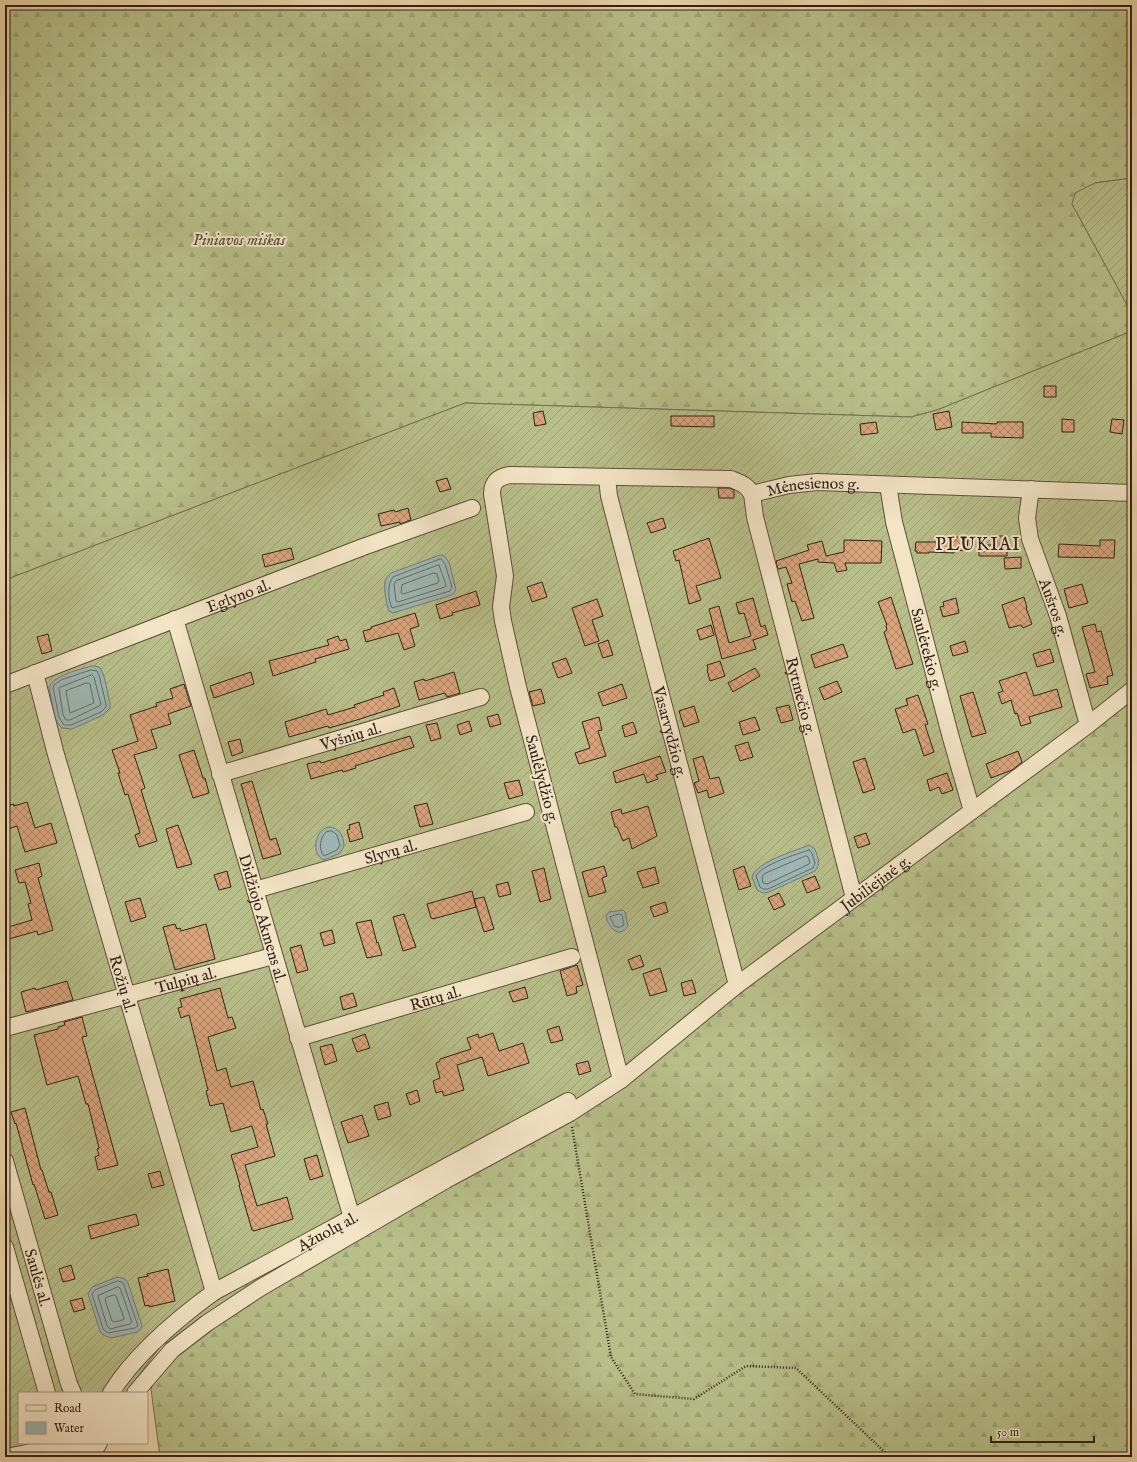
<svg xmlns="http://www.w3.org/2000/svg" width="1137" height="1462" viewBox="0 0 1137 1462" font-family="'IM FELL English',serif">
  <defs>
    <pattern id="forest-firs" width="22" height="20" patternUnits="userSpaceOnUse"><rect width="22" height="20" fill="#b7be88"/><path d="M5 1l3.5 6h-7zM16 11l3.5 6h-7z" fill="#9ea375"/></pattern>
    <pattern id="garden-furrows" width="10" height="10" patternUnits="userSpaceOnUse"><rect width="10" height="10" fill="#b7be88"/><path d="M-1 1l2-2M0 10L10 0M9 11l2-2" fill="none" stroke="#9ea375"/></pattern>
    <pattern id="building-cross-hatch" width="8" height="8" patternUnits="userSpaceOnUse"><rect width="8" height="8" fill="#d9a47b"/><path d="M0 0l8 8M0 8l8-8" fill="none" stroke="#b08564"/></pattern>
  </defs>
  <rect width="100%" height="100%" fill="#ecd6a8"/>
  <filter id="stains"><feTurbulence type="fractalNoise" baseFrequency=".005" numOctaves="4"/><feColorMatrix values="0 0 0 0 .2 0 0 0 0 .09 0 0 0 0 .02 0 0 0 .5 -.17"/></filter>
  <radialGradient id="worn" r=".72"><stop offset=".6" stop-color="#630" stop-opacity="0"/><stop offset="1" stop-color="#630" stop-opacity=".3"/></radialGradient>
  <path fill="url(#forest-firs)" stroke="#736f50" d="M5,5H1132V178L1095,183L1072,204L1132,314V331L937,410L911,417L465,403L5,580Z
    M1132,697V1457H160L151,1389L168,1337L204,1308L252,1279Z"/>
  <path fill="url(#garden-furrows)" stroke="#736f50" d="M1132,178V314L1072,204L1075,193L1095,183Z
    M1132,331V697L595,1103L252,1279L204,1308L168,1337L125,1393H19V1443H96L93,1457H5V580L465,403L911,417L937,410Z"/>
  <path fill="#9db6b3" stroke="#717a75" d="M440,555H443L449,562L456,590L452,595L393,613L389,611C386,605 384,588 385,581C386,578 389,575 391,573Z
    M91,666C94,666 98,666 100,668C105,674 108,696 110,703V708L103,715L72,729L62,728L59,725L55,718L49,687C54,675 79,670 91,666Z
    M329,827C339,827 344,837 344,846L340,853L324,860C310,854 315,829 329,827Z
    M809,845L814,848C818,856 821,864 815,871L769,892L763,893L757,890L752,877C756,862 795,851 809,845Z
    M623,910L625,912L628,926C619,940 608,927 606,916L609,912Z
    M117,1277L125,1279L128,1283L142,1326L138,1332L111,1338L103,1335L100,1331L88,1294L92,1287Z"/>
  <g fill="none" stroke-linecap="round" stroke-linejoin="round">
    <path stroke="#666b66" stroke-width="1" d="M441,559L445,564L452,587L450,591L392,608C388,600 387,583 393,577Z
      M439,565L446,585L445,587L398,602L396,601L394,584L396,581Z
      M434,573L437,574L439,581L438,583L403,594L401,593L402,585Z
      M91,670L97,671L99,675L106,704V707L101,712L71,725H64L59,717L53,688L54,685L61,680Z
      M92,675L94,677L101,705L70,720H66L63,715L59,688Z
      M87,683L90,684L94,703L70,713L66,691Z
      M332,831L337,835L340,845L337,850L324,856C318,849 320,838 326,832Z
      M809,850L812,853L815,863L813,868L768,889H763L760,887L756,876C761,865 797,854 809,850Z
      M806,856L808,857L810,862L809,864L767,884L763,883L762,877L764,874Z
      M620,914L622,915L624,925L620,927H615L610,917Z
      M118,1281L122,1282L124,1285L138,1326L135,1328L108,1333L103,1329L92,1294L95,1290Z
      M118,1287L120,1288L132,1322L130,1324L110,1329L107,1326L98,1296Z
      M114,1295L116,1296L124,1318L123,1320L114,1322L112,1321L105,1300L106,1298Z"/>
  </g>
  <path fill="url(#building-cross-hatch)" stroke="#2f2019" d="M1044,386H1056V397H1044Z
    M543,411L546,424L535,426L533,413Z
    M949,411L952,427L936,430L933,414Z
    M671,416H714V427L671,426Z
    M1062,419L1074,420V432H1062Z
    M1112,419L1124,420L1122,434L1110,432Z
    M876,422L878,433L861,435L860,424Z
    M962,422L997,424V422H1023V438L991,437V433H962Z
    M447,478L451,489L440,492L436,481Z
    M718,488H729L734,490V498H719Z
    M408,508L411,520L400,524V522L381,526L378,514L394,510L395,512Z
    M663,518L666,528L651,533L647,523Z
    M946,536L968,538L967,551L955,550L954,553L929,552V553H917V551H915L916,542H945Z
    M996,536H1007V556H979V545H996Z
    M709,538L721,578L696,586L701,600L689,604L679,560L676,561L673,551Z
    M844,540L882,541L881,563H845L847,570L837,572L834,563L818,562V559L799,564L814,618L802,621L795,601L792,602L787,584L792,583L786,567L778,569L776,561L809,550L807,545L822,541L826,556L844,552Z
    M1100,540H1115L1114,558L1058,557L1059,544L1100,546Z
    M291,548L294,559L265,567L262,555Z
    M1021,557V568L1005,569L1004,558Z
    M542,582L547,597L532,602L527,587Z
    M1082,584L1088,603L1069,608L1064,589Z
    M476,591L480,605L452,613L453,615L440,619L436,605Z
    M891,597L913,664L896,669L884,632L887,630L886,626L887,625L878,602Z
    M1024,597L1027,608H1026L1032,624L1023,628L1021,625L1009,628L1002,605Z
    M753,598L761,627L765,625L768,635L753,640L756,649L722,659L709,609L719,606L729,643L751,636L744,613L739,614L736,603Z
    M956,598L959,613L943,617L940,607L944,606L943,602Z
    M597,599L603,616L592,620L599,641L585,646L572,608Z
    M415,613L419,626L410,629L415,646L404,650L398,633L366,642L363,631L371,629V627Z
    M1095,624L1097,632L1101,631L1113,675L1107,677L1108,684L1090,688L1086,674L1095,672L1082,627Z
    M711,625L714,635L700,640L697,630Z
    M48,634L52,651L42,654L37,637Z
    M338,636L340,641L346,639L349,649L315,659L316,662L273,676L269,661L329,645L327,640Z
    M608,640L613,655L603,658L598,644Z
    M965,641L968,652L953,656L950,646Z
    M843,644L848,657L815,668L811,655Z
    M1050,649L1054,662L1037,667L1033,654Z
    M566,658L572,673L558,678L552,663Z
    M720,661L725,676L710,681L707,670L708,669L707,665Z
    M755,668L760,676L733,692L728,683Z
    M251,672L254,684L214,698L210,686Z
    M454,672L460,693L447,697L445,693L419,700L414,682L424,679L425,681Z
    M1026,672L1034,696L1057,689L1062,707L1029,717L1031,723L1021,726L1017,713L1015,714L1011,700L1002,704L998,693L1003,691L999,681Z
    M837,681L842,692L824,700L819,688Z
    M184,684L191,706L168,714L171,724L151,730L157,748L134,755L145,788L141,790L157,841L139,847L135,835L140,833L128,794L125,795L118,773H120L112,750L138,741L130,715L157,706L156,703L173,698L170,689Z
    M622,684L627,698L603,706L598,693Z
    M394,688L400,706L357,720L329,728L328,726L289,737L285,722L326,709L328,715L355,707L354,705L384,695L383,692Z
    M541,689L545,703L533,706L529,692Z
    M973,692L986,733L972,737L960,696Z
    M918,695L928,724L925,725L934,752L924,756L915,729L903,733L895,709L908,705L906,699Z
    M789,705L793,720L781,723L776,708Z
    M694,706L699,722L684,727L679,711Z
    M498,714L501,724L490,727L487,717Z
    M599,717L602,730L598,731L606,756L579,764L575,753L590,748L582,722Z
    M755,717L760,730L743,735L739,722Z
    M469,721L472,731L460,735L457,725Z
    M633,722L637,733L625,737L622,726Z
    M437,723L441,738L431,741L426,725Z
    M410,736L414,747L355,766L356,768L343,772L342,770L311,779L307,764L320,761L321,763Z
    M240,739L243,752L232,756L228,742Z
    M748,742L753,757L740,761L735,746Z
    M194,750L203,778H205L209,793L193,798L179,755Z
    M1018,751L1022,762L1012,770L991,778L986,764Z
    M660,756L666,772L656,775L658,779L647,783L644,774L616,783L613,772Z
    M703,756L710,779L719,777L724,793L709,798L707,790L698,793L694,783L699,781L693,759Z
    M865,758L875,789L863,793L853,762Z
    M947,773L953,790L942,794L939,787L930,791L927,780Z
    M519,780L523,795L509,799L504,783Z
    M252,781L270,840L276,838L281,854L263,859L241,784Z
    M27,802L35,828L51,823L57,843L25,852L17,826L8,829L5,818V806L14,804V806Z
    M427,803L433,824L420,827L414,806Z
    M648,806L657,836L632,849L629,838L623,841L617,827H615L611,812L621,809L622,814Z
    M359,822L363,838L350,842L347,830L350,829L349,825Z
    M178,825L192,864L177,868L166,829Z
    M866,833L870,844L858,848L854,837Z
    M39,863L42,876L38,878L53,930L38,935L37,931L9,939L5,928L32,920L28,904L31,903L25,882L19,883L15,870Z
    M604,866L607,876L602,878L606,892L589,897L582,872Z
    M744,866L751,886L739,890L733,870Z
    M655,867L659,883L643,888L637,872Z
    M544,868L551,899L540,902L532,871Z
    M227,871L231,887L219,890L214,875Z
    M815,876L820,888L807,893L802,881Z
    M508,882L511,894L499,897L496,885Z
    M472,891L476,907L433,919L432,918H431L427,904Z
    M779,893L785,905L774,910L768,898Z
    M484,897L494,929L484,932L474,899Z
    M140,898L146,917L131,922L125,902Z
    M665,902L668,912L654,917L650,907Z
    M404,914L416,947L403,951L393,917Z
    M371,920L377,943L378,942L382,955L367,958L356,923Z
    M175,924L177,929L180,928L181,931L206,924L215,959L175,970L163,927Z
    M332,930L335,943L324,946L320,933Z
    M301,945L308,970L297,973L290,948Z
    M640,955L644,966L632,970L628,960Z
    M577,965L583,985L576,987L577,993L567,996L560,971Z
    M660,968L667,991L650,996L643,974Z
    M692,980L696,993L684,996L681,983Z
    M67,981L73,1000L26,1012L21,992L35,988L36,990Z
    M525,987L528,998L513,1002L509,992Z
    M220,988L228,1018L232,1017L236,1028L208,1037L217,1071L226,1068L231,1087L253,1081L261,1110L263,1109L268,1124H266L275,1156L245,1165L257,1206L287,1197L293,1219L254,1231L252,1230L243,1199L239,1185H240L231,1155L258,1147L252,1126L231,1132L223,1103L210,1106L206,1091L208,1090L189,1015L181,1018L178,1008L182,1007L180,999Z
    M353,993L357,1006L343,1010L340,997Z
    M82,1017L87,1036L82,1037L118,1165L98,1170L95,1157L99,1155L97,1149L99,1148L88,1104H86L78,1076L47,1085L34,1035L58,1029V1027L65,1025L64,1022Z
    M559,1026L563,1040L551,1043L547,1030Z
    M493,1033L499,1051L523,1043L529,1063L488,1076L482,1057L457,1065L464,1090L444,1096L442,1091L436,1093L433,1081L440,1078L436,1063L440,1061V1059L471,1049L467,1038L478,1034L479,1038Z
    M365,1034L370,1048L357,1052L352,1039Z
    M332,1044L337,1061L325,1065L320,1047Z
    M588,1061L591,1071L579,1075L576,1064Z
    M417,1090L420,1101L410,1105L406,1094Z
    M388,1102L391,1116L378,1120L374,1106Z
    M25,1108L41,1170H42L49,1192H51L58,1215L45,1219L34,1184L33,1185L16,1123L15,1124L11,1112Z
    M362,1115L369,1136L348,1143L341,1122Z
    M317,1155L323,1176L310,1180L304,1159Z
    M160,1171L164,1185L152,1188L148,1174Z
    M136,1214L139,1225L91,1239L88,1226Z
    M71,1265L75,1279L63,1282L59,1269Z
    M168,1269L175,1301L149,1307V1305L145,1306L138,1278L148,1276L147,1274Z
    M82,1298L85,1309L74,1312L70,1301Z"/>
  <g fill="none" stroke-linecap="round" stroke-linejoin="round">
    <defs>
      <g id="street">
        <path id="s1" d="M607,478L609,496L737,985"/>
        <path id="s2" d="M888,485L894,522L951,738L972,811"/>
        <path id="s3" d="M1031,489L1027,518L1030,539L1058,616L1088,725"/>
        <path id="s4" d="M752,494L755,517L854,898"/>
        <path id="s5" d="M175,619L352,1218"/>
        <path id="s6" d="M35,673L55,751L214,1292"/>
        <path id="s7" d="M5,685L363,547L472,508"/>
        <path id="s8" d="M220,774L481,697"/>
        <path id="s9" d="M255,890L526,812"/>
        <path id="s10" d="M5,1028L273,956"/>
        <path id="s11" d="M298,1038L572,957"/>
        <path id="s12" d="M621,1080L518,687L503,621L501,607L505,576L492,494C492,482 498,477 510,475L731,479C741,483 747,485 752,494L789,485L817,482L1132,493"/>
        <path id="s13" d="M5,1161L69,1384L73,1393"/>
        <path d="M5,1247L47,1393"/>
        <path id="s14" d="M111,1393C135,1354 177,1319 214,1292L568,1101"/>
        <path id="s15" d="M135,1393L172,1350L207,1323L260,1288L446,1180L570,1113L621,1080L737,985L1088,725L1132,690"/>
        <path d="M6,1457L62,1446L94,1451L99,1443"/>
      </g>
    </defs>
    <use href="#street" stroke="#5e4e3d" stroke-width="18"/>
    <path stroke="#2f2019" stroke-width="2.5" stroke-dasharray="1 2" stroke-linecap="butt" d="M572,1127L611,1357L635,1394L694,1399L746,1366L796,1368L890,1457"/>
    <use href="#street" stroke="#f3e4c6" stroke-width="16"/>
  </g>
  <g text-anchor="middle" stroke-width="4" stroke-linejoin="round" paint-order="stroke">
    <g font-size="16" font-style="italic" fill="#514835" stroke="#f3e4c6">
      <text x="239" y="245">Piniavos miškas</text>
    </g>
    <g font-size="16" fill="#2f2019" stroke="#f3e4c6">
      <text dy="6" stroke="none"><textPath href="#s12" startOffset="941">Mėnesienos g.</textPath></text>
      <text dy="6" stroke="none"><textPath href="#s7" startOffset="250">Eglyno al.</textPath></text>
      <text dy="6" stroke="none"><textPath href="#s3" startOffset="123">Aušros g.</textPath></text>
      <text dy="6" stroke="none"><textPath href="#s2" startOffset="169">Saulėtekio g.</textPath></text>
      <text dy="6" stroke="none"><textPath href="#s4" startOffset="208">Rytmečio g.</textPath></text>
      <text dy="6" stroke="none"><textPath href="#s1" startOffset="262">Vasarvydžio g.</textPath></text>
      <text dy="6" stroke="none"><textPath href="#s8" startOffset="136">Vyšnių al.</textPath></text>
      <text transform="translate(543 779) rotate(75)" y="6">Saulėlydžio g.</text>
      <text dy="6" stroke="none"><textPath href="#s9" startOffset="141">Slyvų al.</textPath></text>
      <text dy="6" stroke="none"><textPath href="#s15" startOffset="903">Jubiliejinė g.</textPath></text>
      <text dy="6" stroke="none"><textPath href="#s5" startOffset="312">Didžiojo Akmens al.</textPath></text>
      <text dy="6" stroke="none"><textPath href="#s10" startOffset="187">Tulpių al.</textPath></text>
      <text dy="6" stroke="none"><textPath href="#s6" startOffset="323">Rožių al.</textPath></text>
      <text dy="6" stroke="none"><textPath href="#s11" startOffset="143">Rūtų al.</textPath></text>
      <text dy="6" stroke="none"><textPath href="#s14" startOffset="274">Ąžuolų al.</textPath></text>
      <text dy="6" stroke="none"><textPath href="#s13" startOffset="121">Saulės al.</textPath></text>
    </g>
    <g font-size="18" letter-spacing="1" fill="#2f2019" stroke="#f3e4c6">
      <text x="978" y="550">PLUKIAI</text>
    </g>
  </g>
  <rect width="1137" height="1462" fill="none" stroke="#ecd6a8" stroke-width="20"/>
  <rect x="6" y="6" width="1125" height="1450" fill="none" stroke="#2f2019" stroke-width="2"/>
  <rect x="10" y="10" width="1117" height="1442" fill="none" stroke="#2f2019"/>
  <rect x="18" y="1392" width="130" height="52" fill="#f3e4c6" stroke="#a59681"/>
  <rect x="26" y="1405" width="20" height="6" fill="#f3e4c6" stroke="#a59681"/>
  <text x="54" y="1412" font-size="12" fill="#2f2019">Road</text>
  <rect x="26" y="1422" width="20" height="12" fill="#9db6b3" stroke="#a59681"/>
  <text x="54" y="1432" font-size="12" fill="#2f2019">Water</text>
  <path d="M991 1436v6h103v-6" fill="none" stroke="#2f2019" stroke-width="2"/>
  <text x="997" y="1436" font-size="12" fill="#2f2019" stroke="#f3e4c6" stroke-width="3" paint-order="stroke">50 m</text>
  <rect width="100%" height="100%" filter="url(#stains)"/>
  <rect width="100%" height="100%" fill="url(#worn)"/>
</svg>
